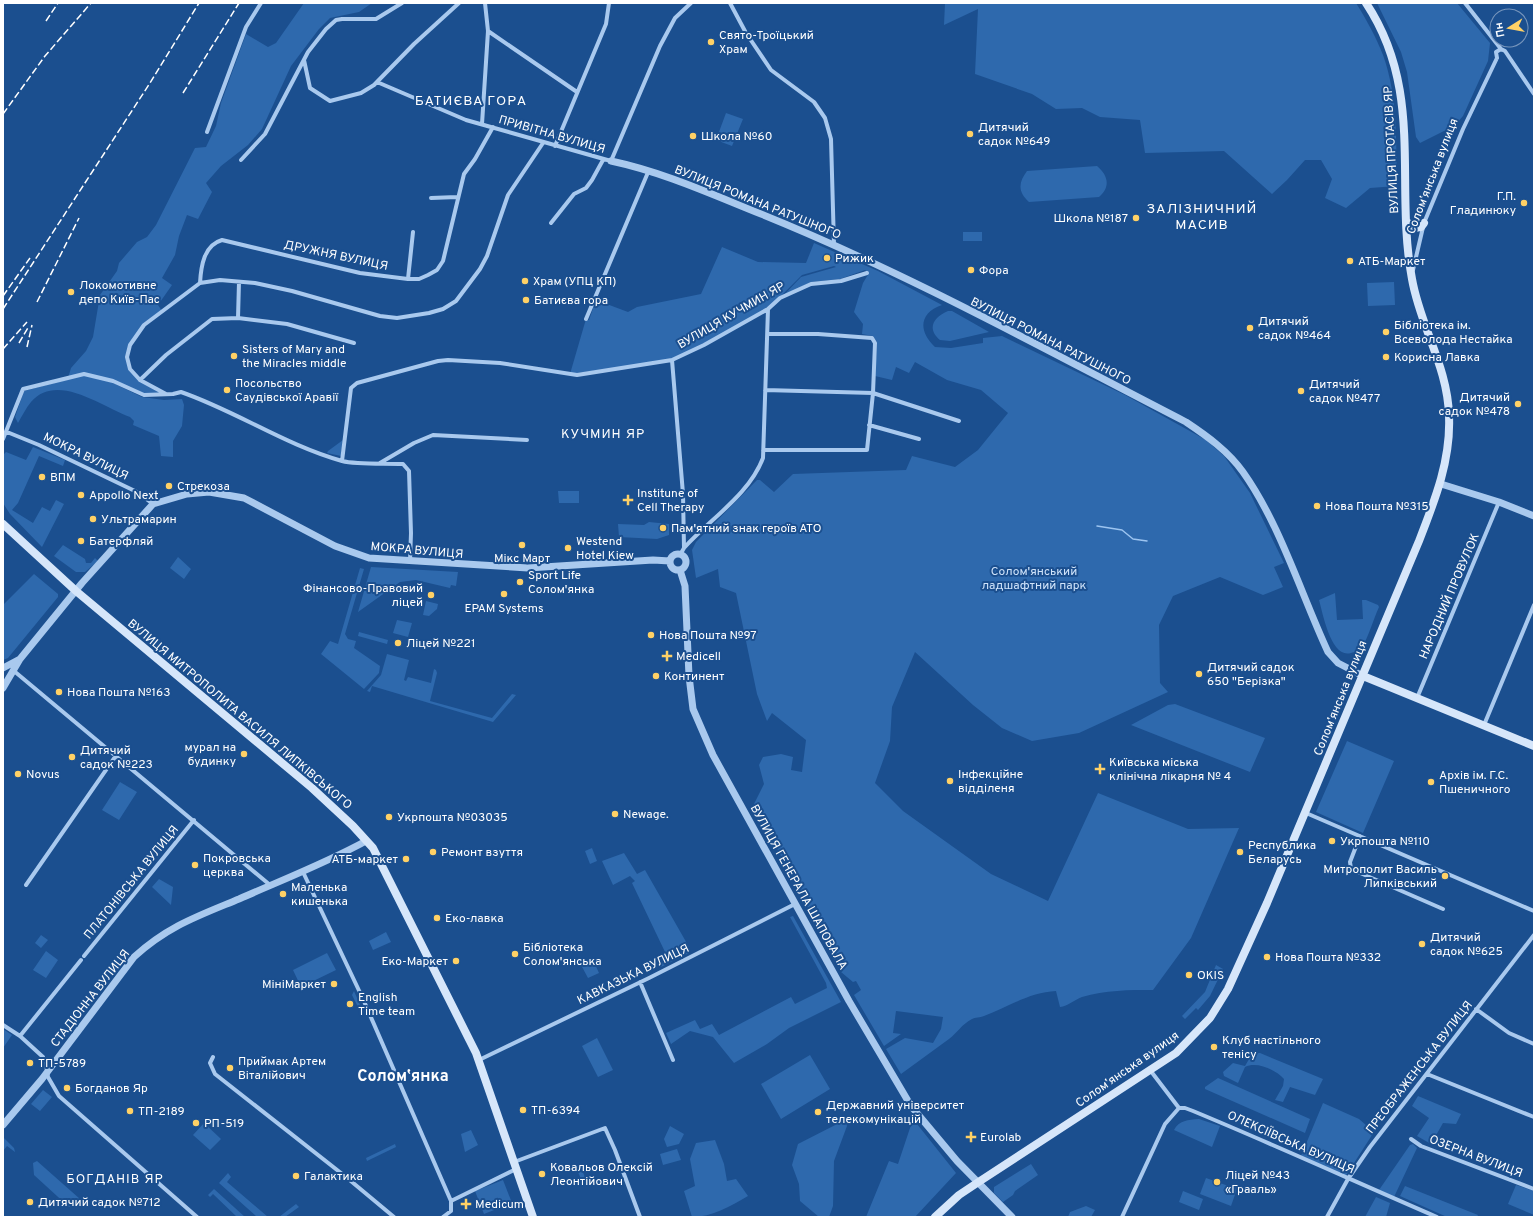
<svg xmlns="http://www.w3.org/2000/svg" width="1537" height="1220" viewBox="0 0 1537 1220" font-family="Overpass,sans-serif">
  <rect width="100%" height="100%" fill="#1b4f8f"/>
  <path fill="#2e69ad" d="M304,3H372L359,12L330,18L319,29L291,66L262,129L248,145L221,166L206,183L212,192L198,219L187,215L179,236L175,255L162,278L172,285L158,305L162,311C142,327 108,358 141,381C149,386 158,390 166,394L144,395L113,381L84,374L68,378L71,368L86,351L93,337L100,295L117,271L119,263L137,242L147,237L156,225L195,148L206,147L216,126L221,103L246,34L268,47L276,43Z
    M945,3H1356C1366,19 1376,37 1383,55C1398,96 1396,143 1397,186L1370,188L1346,208L1325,198L1332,179L1321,160H1305L1287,180L1272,194L1224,151L1145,153L1140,120L1100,117L1082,108L1056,109L1032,94L975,74L978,9L944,25Z
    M1377,3H1457L1490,43L1488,61L1463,116L1454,126L1420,143L1416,137L1407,72L1401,52Z
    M726,113L743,119L732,146L716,140Z
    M1097,166C1108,175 1111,187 1099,197L1029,202C1018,192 1018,183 1027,171Z
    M963,232H982V241H963Z
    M814,243L878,271L942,305C919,313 918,331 935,347L951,348L983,343V338L1002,336L1125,395L1206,440L1224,456L1250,493L1284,563L1274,567L1283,587L1263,595L1220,577L1173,596L1159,625L1160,683L1168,692L1079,733L1032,741L1002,728L973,705L915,652L892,707L890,741L875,783L903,811L991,874L1048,901L1098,793L1188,829L1239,828L1191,938L1153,990C1129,990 1105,990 1082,997C1074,1000 1068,1006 1060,1007L1056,991C1030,992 1008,1007 984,1016C980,1018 975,1017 972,1019C961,1025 958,1032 949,1039L901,1074L886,1049L905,1038L933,1043L941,1029L943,1017L896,1011L893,1033L901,1034L884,1046L854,995L861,990L856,981L853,982L841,972L754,804L764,784L759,765L763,757L781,754L793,757L791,770L802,772L806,740L772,713L767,721L757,694L736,593L720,587L718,569L696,578L692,550L696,542L757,480H760L774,492L793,474L906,470L912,456L955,467L978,450L1008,413L981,390L947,380L915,362L909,373L896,367L892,380L875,376L877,342L873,336L862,334L863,324L854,312L863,283L869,273L865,270L840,279L811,282L783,296L801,277L836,267L834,266L802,275L768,309L672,360L570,374L586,319L589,320L596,300L628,312L637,307L701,294L722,247L758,262L806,263Z
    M1394,282L1395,305L1368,306L1367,283Z
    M948,311H952L989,332L950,341L940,340C926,328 934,317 948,311Z
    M84,375L111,382L142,397L164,400L182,399L184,405L182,426L173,441V457L161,456L159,436L133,425L134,421L130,417C102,407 57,372 31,402C26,408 22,416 18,423L15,417L24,391Z
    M343,440L341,456L327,453L328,451Z
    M33,447L65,460L63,466L39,456L18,503L12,510L33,523L42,507L50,511L56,500L64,504L42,547L10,514L3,503V455L6,452L26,460Z
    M558,491H579V503H559Z
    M649,522L669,524V535L657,539L619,537L618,524L644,525Z
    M63,545L85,559L86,563H91L95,558L98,561L85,572H76L54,556Z
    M178,557L191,569L184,579L170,568Z
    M371,567L458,572L456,586L451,585L450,588L416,580L400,582L358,612Z
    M360,568L364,569L345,634L348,639L356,641L354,648L380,666L379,673L364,689L321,654L330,641L338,644Z
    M34,574L58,594V597L8,658L3,660V605Z
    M1335,593L1337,620L1363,619L1362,600H1366L1378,605L1379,607C1373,620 1369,636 1362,647C1359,651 1355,652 1351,653C1331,659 1323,614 1319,600Z
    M426,601L438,604L437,609L429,616L423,615Z
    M397,620L412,623L408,637L393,633Z
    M359,632L388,640L387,644L358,636Z
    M387,654L409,660L404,680L406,681L408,677L431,683L434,669L436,670L437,673L430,701L492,718L512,694L516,695L493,722L372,686L370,692L367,691L381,675Z
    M1175,704L1265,738L1250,772L1131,725L1168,705Z
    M1347,741L1394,761L1363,833L1316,812Z
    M120,782L137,792L119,820L102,810Z
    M592,848L597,861L590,864L585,851Z
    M624,853L637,874L645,870L689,947V953L661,967L657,959L666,954L632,883L635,881L630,876L613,885L602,861Z
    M159,879L173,887L171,905L152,887Z
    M793,916L841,1002L789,1028L767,1044L734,1063L713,1037L690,1031L671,1044L666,1033L695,1020L700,1029L712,1024L719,1035L791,997L795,1004L827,988L826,983L790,917Z
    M386,932L391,942L373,950L369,941Z
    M41,935L48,940L41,948L35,943Z
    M46,951L58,960L46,978L33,970Z
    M327,953L336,970L301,987L293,970Z
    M593,960L599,973L588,978L581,965Z
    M1216,965L1223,969L1210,996L1198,1010L1196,1008L1185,1019L1182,1016L1205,992Z
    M354,991L364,1014L361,1013L352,995Z
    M3,1029L12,1035L3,1048Z
    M597,1038L613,1070L598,1077L582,1046Z
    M1260,1053L1323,1079L1315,1095L1290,1087L1283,1102L1275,1100L1283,1086L1284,1079C1276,1070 1257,1061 1245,1067L1238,1083L1224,1076L1223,1072L1233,1063L1245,1066L1252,1054Z
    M810,1055L830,1089L781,1119L761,1084Z
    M1218,1078L1310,1119L1305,1133L1205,1089V1087Z
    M43,1090L52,1097L40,1111L31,1104Z
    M1418,1096L1461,1114L1456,1124L1443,1123L1431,1144L1417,1136L1429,1118L1412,1106Z
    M1323,1103L1359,1119L1374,1132L1345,1177L1301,1156Z
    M913,1119L956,1173L915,1217H866L889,1161L898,1164Z
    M1199,1119L1220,1126L1212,1147L1174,1130C1179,1120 1188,1120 1199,1119Z
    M845,1120L847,1126L834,1161L833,1206L829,1217H819L800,1201L799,1184L792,1165L798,1144Z
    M204,1123L221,1139L210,1150L193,1135Z
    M670,1126L684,1134L679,1144L667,1147L664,1139Z
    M471,1130L478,1145L465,1152L461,1134Z
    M3,1137L14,1148L15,1152L7,1146L3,1151Z
    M715,1140L724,1164L727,1181L736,1179L748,1196C731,1206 712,1217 692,1217L684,1191L695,1186L690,1159L696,1143Z
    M395,1144L396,1147L367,1161L366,1158Z
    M1413,1144L1417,1148L1394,1197L1379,1190L1410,1145Z
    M677,1149L681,1160L663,1165L660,1154Z
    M37,1161L80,1199L69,1207L34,1175L33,1163Z
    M1031,1164L1038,1175L1015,1191L1013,1195L1003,1202L994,1193V1187Z
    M582,1170L588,1185L584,1186L578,1172Z
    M228,1173L231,1177L227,1182L268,1217H257L219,1183Z
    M1206,1178L1237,1189L1231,1206L1200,1194Z
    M503,1180L512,1203L484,1214L475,1191Z
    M1516,1185L1534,1191V1215L1508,1204Z
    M1405,1186L1478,1215L1477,1217H1447L1400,1196Z
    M214,1189L245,1217H237L213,1194L210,1197L208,1195Z
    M1183,1191L1203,1199L1199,1210L1179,1202Z
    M1376,1197L1390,1203L1386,1217H1365Z
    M296,1204L299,1207L285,1217H279Z
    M1086,1206L1095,1210L1091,1217H1068L1070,1212Z"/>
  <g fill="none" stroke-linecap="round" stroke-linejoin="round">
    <path stroke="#9cc4f0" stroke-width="1.5" d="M1097,526L1122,530L1133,539L1147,541"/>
    <path stroke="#a9c9ee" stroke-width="4" d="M730,3L746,33L771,70L814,102L825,118L831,139L834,245
      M1465,3L1501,49L1505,51L1534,94
      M488,31L577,92
      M1497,58L1496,52L1501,49
      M304,60L310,88L330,101L361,93L374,85L414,44L459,3
      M377,82L466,120L611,161L660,46L675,18L691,3
      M482,124L488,31L485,3
      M207,132L246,27L261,3
      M555,146L606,24L609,3
      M241,160L265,134L308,52L326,29L336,20L342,19H376L402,3
      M431,198L457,197
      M551,223L574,194L586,188L592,180L603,160
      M1413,270L1424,223L1463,129L1497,58
      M408,279L413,232
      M200,283C201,266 204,245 222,240L360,273L408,279H419L428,275L437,270L443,261L464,174L475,159L493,127
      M238,318L239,282
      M586,319L649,170
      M672,360L683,494L684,548L680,555
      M140,380L166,355L212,319L238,318L287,324L354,343
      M765,390L873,393L959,421
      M166,394L140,380L130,369L127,357L130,345L144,325L200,283L220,280L255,283L292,291L380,316L397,318L429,313L443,309L456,301L480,269L487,256L508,195L543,143
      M869,425L919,439
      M7,432L39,445L137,492L153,504
      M3,439L23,389L84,374L113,381L144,395L173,394L181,392C236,411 285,445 342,461C358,465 386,463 403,464L409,471L411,533L410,561
      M763,450H867L873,393L875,343L872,338L818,334H768
      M342,461L351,388L357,383L438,361L448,360L500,363L577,375L672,360L704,345L768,309L780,298L811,284L841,281L867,273
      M380,463L414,443L433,435L527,440
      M684,548C710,519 749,495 763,458L768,309
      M14,671L270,885
      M1417,698L1499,502
      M1484,725L1534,605
      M1306,813L1534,911
      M1360,836L1350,862L1351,869L1443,909
      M303,872L363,999L451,1201V1211L443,1217
      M26,885L115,757
      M84,956L194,820
      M640,982L673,1060
      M1476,1009L1509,1033L1534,1044
      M3,1025L20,1036L43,1057L46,1064L48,1077L59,1096L197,1217
      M20,1036L81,960
      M213,1057L210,1063L215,1074L346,1177L394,1217
      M479,1060L649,978L795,904
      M1150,1070L1179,1108
      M1427,1074L1534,1117
      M1179,1108H1185L1193,1111C1275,1145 1356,1182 1437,1217
      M1411,1139L1421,1146L1534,1189
      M514,1162L605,1128L615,1150L640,1217
      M451,1201L516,1169
      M1122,1217L1165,1124L1179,1108
      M1327,1217L1348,1179L1370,1147L1534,935"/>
    <path stroke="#a9c9ee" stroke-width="7" d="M611,161C663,172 711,194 761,214C907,273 1046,350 1186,422C1207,436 1228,451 1243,472C1280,524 1301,594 1328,652L1338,663L1363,676
      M1441,484L1499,502L1534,516
      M670 562a8 8 0 1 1 16 0a8 8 0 1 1-16 0Z
      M680,570L685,586L689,676L693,709L713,755L849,1001L911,1106L957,1161L1012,1217
      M3,668L20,659L82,583L153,504L187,494L209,492L244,498L335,546L369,558L528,568L653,560L670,561
      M3,688L20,659
      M3,1125L42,1079L134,957C168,926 198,916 239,899C282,880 326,863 366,841"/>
    <path stroke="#d6e6fa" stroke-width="8" d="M1407,222L1414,228L1421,227L1424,223
      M3,524L76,591L312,788L353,826L373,848L476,1053L533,1217
      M1363,676L1534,746
      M935,1217L959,1195L977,1183L1176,1053L1210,1018L1228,989L1267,903L1419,541C1435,500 1451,460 1449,416C1448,367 1420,326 1412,279C1394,183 1425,92 1366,3"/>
    <path stroke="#fff" stroke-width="1.5" stroke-dasharray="7 3" stroke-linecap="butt" d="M46,21L58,3
      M183,93L239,3
      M3,114L45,56L91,3
      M3,296L30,258
      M37,302L79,218
      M3,309L150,83L199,3
      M19,343L29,326
      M27,347L32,325
      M3,349L27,322"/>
  </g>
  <g fill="#ffd166" stroke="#1b4f8f" stroke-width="1.5">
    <circle cx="711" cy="42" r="4"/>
    <circle cx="970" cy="134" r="4"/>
    <circle cx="693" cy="136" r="4"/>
    <circle cx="1524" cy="203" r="4"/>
    <circle cx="1136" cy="218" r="4"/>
    <circle cx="827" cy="258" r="4"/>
    <circle cx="1350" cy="261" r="4"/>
    <circle cx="971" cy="270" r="4"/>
    <circle cx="525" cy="281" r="4"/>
    <circle cx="71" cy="292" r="4"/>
    <circle cx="526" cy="300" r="4"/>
    <circle cx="1250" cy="328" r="4"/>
    <circle cx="1386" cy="332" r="4"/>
    <circle cx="234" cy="356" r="4"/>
    <circle cx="1386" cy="357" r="4"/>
    <circle cx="227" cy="390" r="4"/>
    <circle cx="1301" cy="391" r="4"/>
    <circle cx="1518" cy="404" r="4"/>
    <circle cx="42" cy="477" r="4"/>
    <circle cx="169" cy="486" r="4"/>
    <circle cx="81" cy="495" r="4"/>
    <path d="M626 494h4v4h4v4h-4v4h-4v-4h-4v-4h4z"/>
    <circle cx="1317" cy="506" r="4"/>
    <circle cx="93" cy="519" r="4"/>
    <circle cx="663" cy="528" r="4"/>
    <circle cx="81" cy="541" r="4"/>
    <circle cx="522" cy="545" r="4"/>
    <circle cx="568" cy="548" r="4"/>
    <circle cx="520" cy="582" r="4"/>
    <circle cx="504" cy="594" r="4"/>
    <circle cx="431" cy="595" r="4"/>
    <circle cx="651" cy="635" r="4"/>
    <circle cx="398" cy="643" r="4"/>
    <path d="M665 650h4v4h4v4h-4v4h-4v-4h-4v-4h4z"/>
    <circle cx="1199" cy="674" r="4"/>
    <circle cx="656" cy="676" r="4"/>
    <circle cx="59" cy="692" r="4"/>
    <circle cx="244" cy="754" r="4"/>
    <circle cx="72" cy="757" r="4"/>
    <path d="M1098 763h4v4h4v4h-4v4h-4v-4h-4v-4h4z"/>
    <circle cx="18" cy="774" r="4"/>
    <circle cx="950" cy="781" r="4"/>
    <circle cx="1431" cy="782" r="4"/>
    <circle cx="615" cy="814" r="4"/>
    <circle cx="389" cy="817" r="4"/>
    <circle cx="1332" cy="841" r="4"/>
    <circle cx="433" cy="852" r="4"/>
    <circle cx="1240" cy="852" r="4"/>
    <circle cx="406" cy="859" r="4"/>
    <circle cx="195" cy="865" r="4"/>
    <circle cx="1445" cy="876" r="4"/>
    <circle cx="283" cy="894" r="4"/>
    <circle cx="437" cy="918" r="4"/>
    <circle cx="1422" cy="944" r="4"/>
    <circle cx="515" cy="954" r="4"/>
    <circle cx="1267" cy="957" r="4"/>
    <circle cx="456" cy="961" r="4"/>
    <circle cx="1189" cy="975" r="4"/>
    <circle cx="334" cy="984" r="4"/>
    <circle cx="350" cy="1004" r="4"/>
    <circle cx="1214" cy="1047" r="4"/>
    <circle cx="30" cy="1063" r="4"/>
    <circle cx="230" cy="1068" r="4"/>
    <circle cx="67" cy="1088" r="4"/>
    <circle cx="523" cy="1110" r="4"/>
    <circle cx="130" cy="1111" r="4"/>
    <circle cx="818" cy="1112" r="4"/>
    <circle cx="196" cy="1123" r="4"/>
    <path d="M969 1131h4v4h4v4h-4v4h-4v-4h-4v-4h4z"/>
    <circle cx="542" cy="1174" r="4"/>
    <circle cx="296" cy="1176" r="4"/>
    <circle cx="1217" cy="1182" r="4"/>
    <circle cx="30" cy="1202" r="4"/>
    <path d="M464 1198h4v4h4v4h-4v4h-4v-4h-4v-4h4z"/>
  </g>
  <g text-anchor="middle" stroke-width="4" stroke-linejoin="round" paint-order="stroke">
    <g font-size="12" fill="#fff" stroke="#1b4f8f" text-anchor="start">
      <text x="719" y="39">Свято-Троїцький<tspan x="719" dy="14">Храм</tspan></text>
      <text x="978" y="131">Дитячий<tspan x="978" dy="14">садок №649</tspan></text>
      <text x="701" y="140">Школа №60</text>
      <text x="1516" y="200" text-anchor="end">Г.П.<tspan x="1516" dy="14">Гладинюку</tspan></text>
      <text x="1128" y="222" text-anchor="end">Школа №187</text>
      <text x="835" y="262">Рижик</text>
      <text x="1358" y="265">АТБ-Маркет</text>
      <text x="979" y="274">Фора</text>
      <text x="533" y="285">Храм (УПЦ КП)</text>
      <text x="79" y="289">Локомотивне<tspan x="79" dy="14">депо Київ-Пас</tspan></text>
      <text x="534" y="304">Батиєва гора</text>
      <text x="1258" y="325">Дитячий<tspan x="1258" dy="14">садок №464</tspan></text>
      <text x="1394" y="329">Бібліотека ім.<tspan x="1394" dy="14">Всеволода Нестайка</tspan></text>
      <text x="242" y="353">Sisters of Mary and<tspan x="242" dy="14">the Miracles middle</tspan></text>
      <text x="1394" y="361">Корисна Лавка</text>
      <text x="235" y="387">Посольство<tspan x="235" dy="14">Саудівської Аравії</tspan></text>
      <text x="1309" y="388">Дитячий<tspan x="1309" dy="14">садок №477</tspan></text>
      <text x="1510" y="401" text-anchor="end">Дитячий<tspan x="1510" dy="14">садок №478</tspan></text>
      <text x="50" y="481">ВПМ</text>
      <text x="177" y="490">Стрекоза</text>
      <text x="637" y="497">Institune of<tspan x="637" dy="14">Cell Therapy</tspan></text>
      <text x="89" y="499">Appollo Next</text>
      <text x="1325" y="510">Нова Пошта №315</text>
      <text x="101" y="523">Ультрамарин</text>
      <text x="671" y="532">Пам'ятний знак героїв АТО</text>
      <text x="89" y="545">Батерфляй</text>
      <text x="576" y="545">Westend<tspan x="576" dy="14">Hotel Kiew</tspan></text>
      <text x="522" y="562" text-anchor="middle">Мікс Март</text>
      <text x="528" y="579">Sport Life<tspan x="528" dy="14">Солом'янка</tspan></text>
      <text x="423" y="592" text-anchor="end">Фінансово-Правовий<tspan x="423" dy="14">ліцей</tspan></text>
      <text x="504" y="612" text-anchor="middle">EPAM Systems</text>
      <text x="659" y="639">Нова Пошта №97</text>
      <text x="406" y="647">Ліцей №221</text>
      <text x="676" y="660">Medicell</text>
      <text x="1207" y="671">Дитячий садок<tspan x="1207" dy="14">650 "Берізка"</tspan></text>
      <text x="664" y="680">Континент</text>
      <text x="67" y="696">Нова Пошта №163</text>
      <text x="236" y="751" text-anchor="end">мурал на<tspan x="236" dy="14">будинку</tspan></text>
      <text x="80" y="754">Дитячий<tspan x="80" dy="14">садок №223</tspan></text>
      <text x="1109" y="766">Київська міська<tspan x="1109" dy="14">клінічна лікарня № 4</tspan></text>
      <text x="26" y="778">Novus</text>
      <text x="958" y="778">Інфекційне<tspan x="958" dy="14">відділеня</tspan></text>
      <text x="1439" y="779">Архів ім. Г.С.<tspan x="1439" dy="14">Пшеничного</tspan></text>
      <text x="623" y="818">Newage.</text>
      <text x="397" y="821">Укрпошта №03035</text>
      <text x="1340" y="845">Укрпошта №110</text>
      <text x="1248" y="849">Республика<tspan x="1248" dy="14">Беларусь</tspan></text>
      <text x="441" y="856">Ремонт взуття</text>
      <text x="203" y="862">Покровська<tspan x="203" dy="14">церква</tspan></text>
      <text x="398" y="863" text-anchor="end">АТБ-маркет</text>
      <text x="1437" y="873" text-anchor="end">Митрополит Василь<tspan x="1437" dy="14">Липківський</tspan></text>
      <text x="291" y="891">Маленька<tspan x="291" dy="14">кишенька</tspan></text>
      <text x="445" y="922">Еко-лавка</text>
      <text x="1430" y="941">Дитячий<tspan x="1430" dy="14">садок №625</tspan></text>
      <text x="523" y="951">Бібліотека<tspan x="523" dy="14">Солом'янська</tspan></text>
      <text x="1275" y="961">Нова Пошта №332</text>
      <text x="448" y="965" text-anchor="end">Еко-Маркет</text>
      <text x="1197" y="979">OKIS</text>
      <text x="326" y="988" text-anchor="end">МініМаркет</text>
      <text x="358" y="1001">English<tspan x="358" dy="14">Time team</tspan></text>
      <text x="1222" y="1044">Клуб настільного<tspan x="1222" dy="14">тенісу</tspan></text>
      <text x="238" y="1065">Приймак Артем<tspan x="238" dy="14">Віталійович</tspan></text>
      <text x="38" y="1067">ТП-5789</text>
      <text x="75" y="1092">Богданов Яр</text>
      <text x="826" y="1109">Державний університет<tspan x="826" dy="14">телекомунікацій</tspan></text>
      <text x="531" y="1114">ТП-6394</text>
      <text x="138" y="1115">ТП-2189</text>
      <text x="204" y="1127">РП-519</text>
      <text x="980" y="1141">Eurolab</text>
      <text x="550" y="1171">Ковальов Олексій<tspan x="550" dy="14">Леонтійович</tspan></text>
      <text x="1225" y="1179">Ліцей №43<tspan x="1225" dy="14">«Грааль»</tspan></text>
      <text x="304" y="1180">Галактика</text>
      <text x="38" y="1206">Дитячий садок №712</text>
      <text x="475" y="1208">Medicum</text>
    </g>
    <g font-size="12" fill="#fff" stroke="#1b4f8f">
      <text transform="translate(552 134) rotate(16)" y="4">ПРИВІТНА ВУЛИЦЯ</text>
      <text transform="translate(1391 150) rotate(-93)" y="4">ВУЛИЦЯ ПРОТАСІВ ЯР</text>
      <text transform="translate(1432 176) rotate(-69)" y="4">Соломʼянська вулиця</text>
      <text transform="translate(758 202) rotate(22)" y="4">ВУЛИЦЯ РОМАНА РАТУШНОГО</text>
      <text transform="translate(336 255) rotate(12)" y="4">ДРУЖНЯ ВУЛИЦЯ</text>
      <text transform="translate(731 315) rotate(-30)" y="4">ВУЛИЦЯ КУЧМИН ЯР</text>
      <text transform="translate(1051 341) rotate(27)" y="4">ВУЛИЦЯ РОМАНА РАТУШНОГО</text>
      <text transform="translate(86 456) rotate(26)" y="4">МОКРА ВУЛИЦЯ</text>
      <text transform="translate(417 550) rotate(5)" y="4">МОКРА ВУЛИЦЯ</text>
      <text transform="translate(1449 596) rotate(-67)" y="4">НАРОДНИЙ ПРОВУЛОК</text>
      <text transform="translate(1340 698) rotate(-68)" y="4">Соломʼянська вулиця</text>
      <text transform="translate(240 714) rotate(40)" y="4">ВУЛИЦЯ МИТРОПОЛИТА ВАСИЛЯ ЛИПКІВСЬКОГО</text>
      <text transform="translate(131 882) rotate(-51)" y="4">ПЛАТОНІВСЬКА ВУЛИЦЯ</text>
      <text transform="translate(799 887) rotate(61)" y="4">ВУЛИЦЯ ГЕНЕРАЛА ШАПОВАЛА</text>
      <text transform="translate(633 974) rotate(-26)" y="4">КАВКАЗЬКА ВУЛИЦЯ</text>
      <text transform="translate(90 998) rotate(-52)" y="4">СТАДІОННА ВУЛИЦЯ</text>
      <text transform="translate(1419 1067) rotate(-52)" y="4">ПРЕОБРАЖЕНСЬКА ВУЛИЦЯ</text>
      <text transform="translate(1127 1069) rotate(-35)" y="4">Соломʼянська вулиця</text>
      <text transform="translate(1291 1142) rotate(24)" y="4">ОЛЕКСІЇВСЬКА ВУЛИЦЯ</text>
      <text transform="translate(1476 1156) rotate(21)" y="4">ОЗЕРНА ВУЛИЦЯ</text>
    </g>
    <g font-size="12" fill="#cfe3fa" stroke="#1b4f8f">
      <text x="1034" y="575">Солом'янський<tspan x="1034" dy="14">ладшафтний парк</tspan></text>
    </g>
    <g font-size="13" letter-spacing="1" fill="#fff" stroke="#1b4f8f">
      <text x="603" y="438">КУЧМИН ЯР</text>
      <text x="115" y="1183">БОГДАНІВ ЯР</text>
    </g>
    <g font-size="14" letter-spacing="1" fill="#fff" stroke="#1b4f8f">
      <text x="471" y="105">БАТИЄВА ГОРА</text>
      <text x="1202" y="213">ЗАЛІЗНИЧНИЙ<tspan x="1202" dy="16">МАСИВ</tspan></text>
    </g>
    <g font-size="16" font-weight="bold" fill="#fff" stroke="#1b4f8f">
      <text x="403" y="1081">Соломʼянка</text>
    </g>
  </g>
  <rect width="1537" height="1220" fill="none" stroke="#ffffff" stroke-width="8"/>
  <g transform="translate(1509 28) rotate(259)"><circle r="19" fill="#1b4f8f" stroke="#7695bc"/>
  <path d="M0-3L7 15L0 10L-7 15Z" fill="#ffd166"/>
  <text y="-6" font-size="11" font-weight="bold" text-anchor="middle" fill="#ffffff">Пн</text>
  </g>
</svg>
